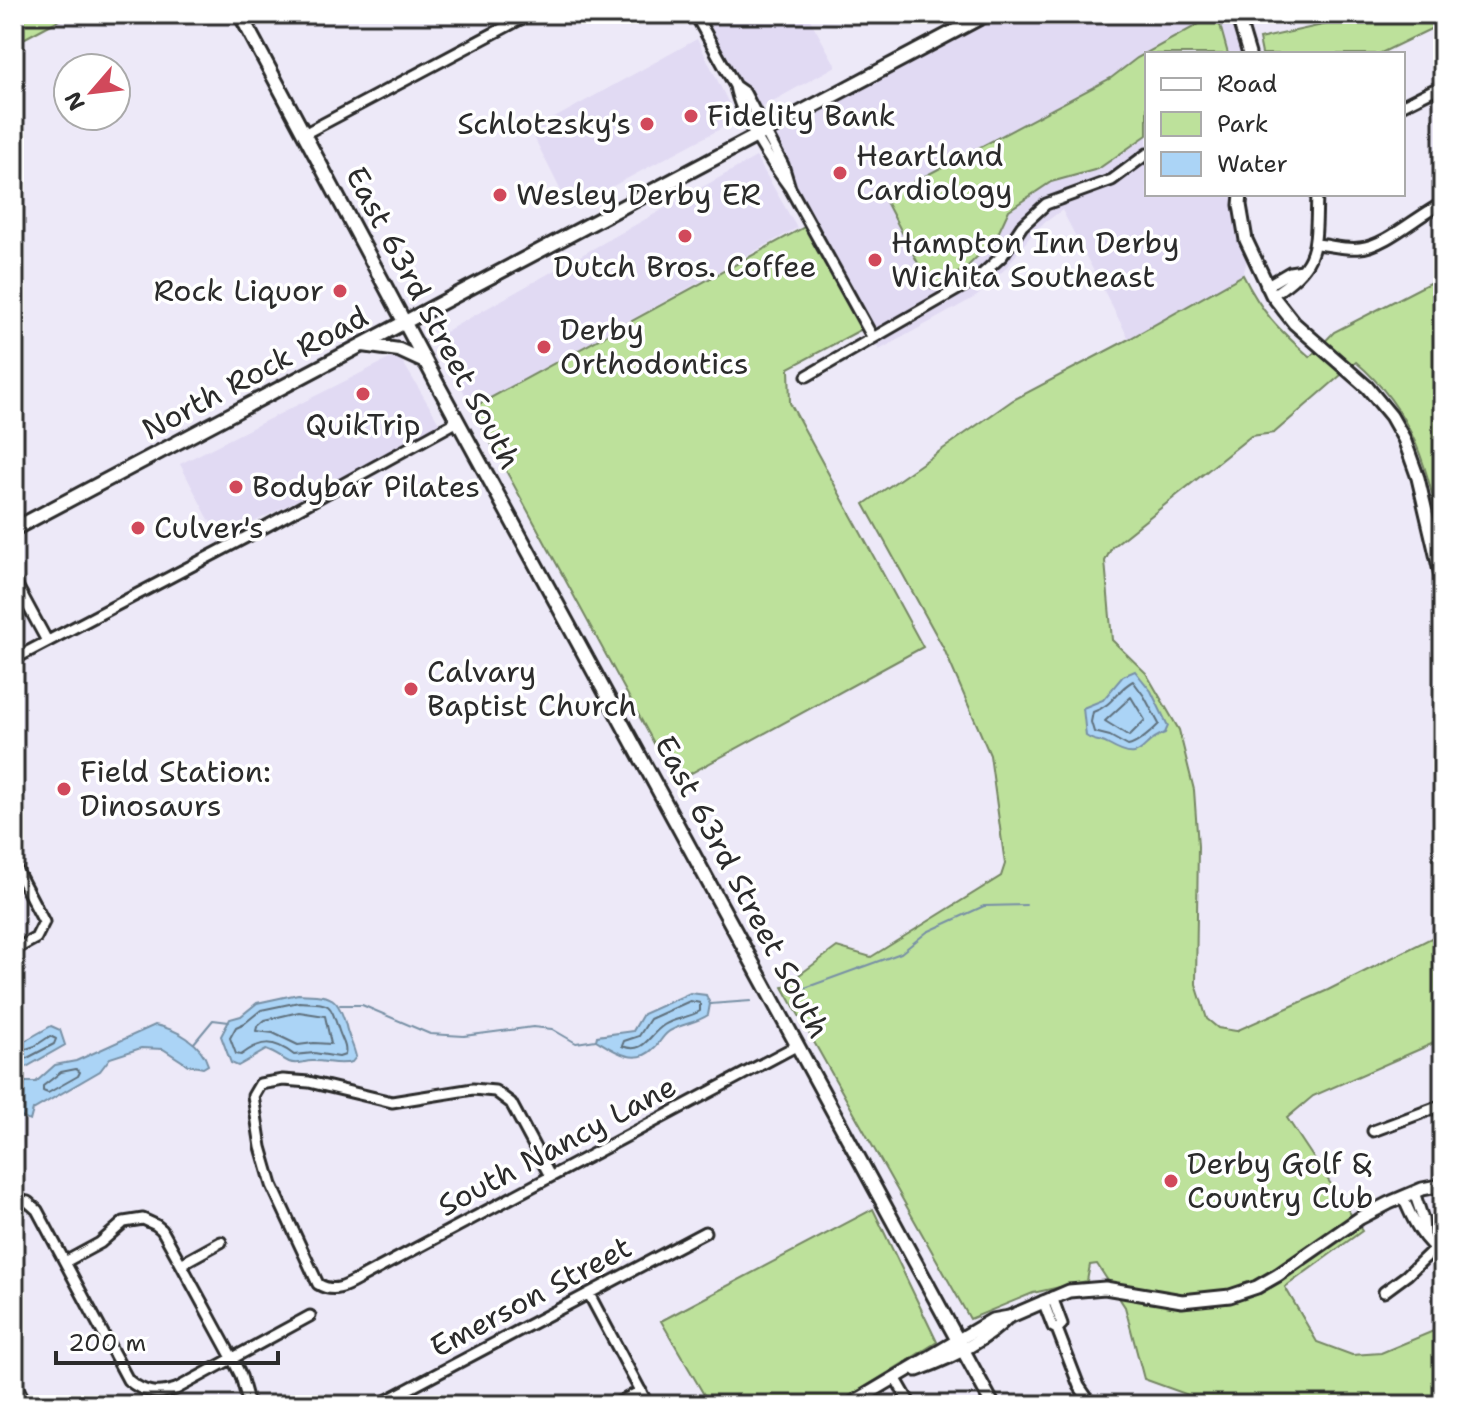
<svg xmlns="http://www.w3.org/2000/svg" width="1457" height="1419" viewBox="0 0 1457 1419" font-family="'Shantell Sans',sans-serif">
  <rect width="100%" height="100%" fill="#ede9f8"/>
  <filter id="ink" filterUnits="userSpaceOnUse"><feTurbulence type="fractalNoise" baseFrequency=".0125" numOctaves="2"/><feDisplacementMap in="SourceGraphic" scale="16" xChannelSelector="R" yChannelSelector="G"/><feConvolveMatrix kernelMatrix="1 2 1 2 8 2 1 2 1" color-interpolation-filters="sRGB"/></filter>
  <g filter="url(#ink)">
    <path fill="#e1daf3" d="M704,14H807L836,66L755,111Z
      M986,14H1237L1249,54H1147V194H1241L1250,250L1243,275L1129,339L1062,210L1036,229L1006,268L977,296L879,350L758,135Z
      M697,39L737,120L570,209L531,131Z
      M756,157L797,228L472,408L436,337Z
      M395,356L401,359L443,429L219,539L180,464Z"/>
    <path fill="#bde19b" stroke="#748663" stroke-width="2" d="M14,14H70L14,44Z
      M1217,14L1228,54H1147V135L1098,169L1051,182L1009,210L996,238L966,268L931,288L882,194L912,183L1111,78L1137,58Z
      M1339,14H1443V23L1379,54H1262L1259,39L1327,24Z
      M808,225L864,328L789,368L790,403L923,647L675,782L472,408Z
      M1243,275C1262,313 1278,329 1310,357L1334,332L1443,276V543C1428,471 1415,412 1356,362L1274,433L1251,436L1112,547L1105,561L1112,640L1146,673L1179,730L1194,790L1198,846L1196,984L1207,1019L1218,1028L1236,1031L1328,990L1443,932V1039L1313,1096L1287,1118L1362,1231L1285,1287L1317,1342L1352,1355L1381,1353L1443,1327V1405H1216L1144,1379L1125,1307L1097,1264L1090,1265L1087,1281L1033,1293L970,1319L783,987L837,947L871,957L1001,876L1005,864L990,755L944,649L864,504L1013,400L1129,339Z
      M873,1209L937,1342L836,1405H710L661,1321Z"/>
    <path fill="#abd4f6" stroke="#7890a5" stroke-width="2" d="M1135,671L1151,691L1168,726L1165,733C1137,742 1146,766 1109,745C1101,740 1094,742 1086,736L1083,708L1103,700L1123,676Z
      M690,993L706,995L710,1004L708,1015C695,1024 678,1024 667,1033C662,1037 659,1044 654,1048C636,1067 614,1051 596,1040L597,1036L633,1031L643,1014Z
      M298,994C330,996 337,993 346,1026C348,1037 354,1046 356,1057L352,1062C338,1066 328,1061 314,1061C305,1060 298,1066 289,1062C281,1058 275,1053 266,1050L238,1066L231,1063L221,1036L230,1019L241,1016L257,1003Z
      M155,1025C176,1029 202,1043 208,1065L203,1068L188,1065L163,1049L141,1048L110,1058L100,1071L33,1110L30,1121C12,1116 14,1102 14,1086L21,1082H36L55,1065L76,1061Z
      M51,1026L60,1030L65,1045L14,1074V1047Z"/>
    <g fill="none" stroke-linecap="round" stroke-linejoin="round">
      <path stroke="#5e6f7c" stroke-width="2" d="M1133,681L1144,696L1159,724C1151,732 1138,744 1128,746L1110,736L1094,732L1091,722L1093,712C1114,705 1116,690 1133,681Z
        M1131,697L1145,720L1129,736L1105,721Z
        M690,1001L700,1003V1011C689,1018 674,1018 664,1025C648,1035 645,1055 622,1046L624,1041L639,1036L650,1019Z
        M299,1002C332,1004 329,1001 339,1031C342,1040 347,1046 345,1055L339,1057L314,1053L294,1055C273,1039 261,1040 241,1055L236,1054L230,1038L236,1027L245,1023L261,1010Z
        M299,1012L325,1016L331,1044L314,1043L298,1045L273,1033L256,1031L257,1027L265,1020Z
        M14,1053L35,1046L50,1036L56,1039L54,1044L14,1065
        M76,1069L80,1072L78,1076L48,1093L43,1091V1086L61,1072Z"/>
      <path stroke="#7890a5" stroke-width="2" d="M791,993L901,953L927,932L984,906L1026,905
        M710,1004L751,1001
        M340,1005H362L430,1034L464,1036L533,1027L552,1029L576,1043L596,1040
        M194,1043L213,1020L229,1022
        M14,1118L19,1116"/>
      <defs>
        <path id="minor" d="M695,14L735,86
          M1403,105L1443,85
          M304,134L530,14
          M790,188L783,165L745,93L735,86C740,116 772,164 790,188L873,338
          M1316,244C1330,245 1346,250 1360,248C1386,246 1418,215 1443,203
          M1266,286L1290,272L1302,270
          M1272,295C1321,264 1315,247 1317,194
          M807,376L979,277L1002,256L1022,226L1046,204L1112,180L1147,154
          M14,580L47,641
          M14,659L254,533L458,421
          M14,865L44,922L36,938L14,950
          M1373,1131L1443,1105
          M550,1176L511,1103L495,1091L473,1089L392,1102L309,1082L283,1080L260,1084L253,1096L261,1147L272,1185L318,1284C336,1295 349,1284 366,1275L798,1045
          M1414,1192L1423,1219L1424,1234
          M1403,1197C1411,1217 1423,1243 1443,1254
          M14,1199L28,1202L37,1210L128,1380C144,1393 157,1395 176,1389L310,1316
          M65,1262L100,1243L124,1222L143,1219L156,1225L162,1230L181,1264L230,1354L241,1376L249,1405
          M181,1264L221,1242
          M1384,1292L1407,1275L1434,1249
          M589,1294L648,1405
          M1052,1297L1062,1324L1057,1329
          M1043,1301L1053,1327L1057,1329L1079,1386L1092,1405
          M896,1379L911,1405
          M14,1381L27,1405
          M378,1405L705,1232
          M614,1405L641,1391"/>
        <path id="tertiary" d="M1237,14L1249,54
          M1241,194L1240,205L1246,240L1272,295L1294,323L1367,387L1391,416L1404,439L1418,478L1443,584
          M917,1370C948,1359 985,1341 1008,1317
          M849,1405L992,1320L1009,1317L1069,1291L1105,1288L1182,1301L1230,1296L1257,1287L1278,1275L1360,1218L1389,1203L1422,1189L1443,1185"/>
        <path id="secondary" d="M240,14L439,387L993,1405
          M363,345L399,350L425,362
          M14,529L987,14"/>
      </defs>
      <use href="#minor" stroke="#2b2b2b" stroke-width="15"/>
      <use href="#tertiary" stroke="#2b2b2b" stroke-width="17"/>
      <use href="#secondary" stroke="#2b2b2b" stroke-width="18"/>
      <use href="#minor" stroke="#fff" stroke-width="9"/>
      <use href="#tertiary" stroke="#fff" stroke-width="11"/>
      <use href="#secondary" stroke="#fff" stroke-width="12"/>
    </g>
  </g>
  <g fill="#d1495b" stroke="#fff" stroke-width="3">
    <circle cx="691" cy="116" r="8"/>
    <circle cx="647" cy="124" r="8"/>
    <circle cx="840" cy="173" r="8"/>
    <circle cx="500" cy="195" r="8"/>
    <circle cx="685" cy="236" r="8"/>
    <circle cx="875" cy="260" r="8"/>
    <circle cx="340" cy="291" r="8"/>
    <circle cx="544" cy="347" r="8"/>
    <circle cx="363" cy="394" r="8"/>
    <circle cx="236" cy="487" r="8"/>
    <circle cx="138" cy="528" r="8"/>
    <circle cx="411" cy="689" r="8"/>
    <circle cx="64" cy="789" r="8"/>
    <circle cx="1171" cy="1181" r="8"/>
  </g>
  <g text-anchor="middle" stroke-width="7" stroke-linejoin="round" paint-order="stroke">
    <g font-size="30" fill="#2b2b2b" stroke="#fff" text-anchor="start">
      <text x="707" y="126">Fidelity Bank</text>
      <text x="631" y="134" text-anchor="end">Schlotzsky's</text>
      <text x="856" y="166">Heartland<tspan x="856" dy="34">Cardiology</tspan></text>
      <text x="516" y="205">Wesley Derby ER</text>
      <text x="891" y="253">Hampton Inn Derby<tspan x="891" dy="34">Wichita Southeast</tspan></text>
      <text x="685" y="277" text-anchor="middle">Dutch Bros. Coffee</text>
      <text x="324" y="301" text-anchor="end">Rock Liquor</text>
      <text x="560" y="340">Derby<tspan x="560" dy="34">Orthodontics</tspan></text>
      <text x="363" y="435" text-anchor="middle">QuikTrip</text>
      <text x="252" y="497">Bodybar Pilates</text>
      <text x="154" y="538">Culver's</text>
      <text x="427" y="682">Calvary<tspan x="427" dy="34">Baptist Church</tspan></text>
      <text x="80" y="782">Field Station:<tspan x="80" dy="34">Dinosaurs</tspan></text>
      <text x="1187" y="1174">Derby Golf &amp;<tspan x="1187" dy="34">Country Club</tspan></text>
    </g>
    <g font-size="30" fill="#2b2b2b" stroke="#fff">
      <text transform="translate(433 318) rotate(62)" y="10">East 63rd Street South</text>
      <text transform="translate(255 373) rotate(-28)" y="10">North Rock Road</text>
      <text transform="translate(742 887) rotate(62)" y="10">East 63rd Street South</text>
      <text transform="translate(557 1146) rotate(-28)" y="10">South Nancy Lane</text>
      <text transform="translate(531 1297) rotate(-28)" y="10">Emerson Street</text>
    </g>
  </g>
  <rect width="1457" height="1419" fill="none" stroke="#fff" stroke-width="48"/>
  <rect x="24" y="24" width="1409" height="1371" fill="none" stroke="#2b2b2b" stroke-width="3" filter="url(#ink)"/>
  <rect x="1145" y="52" width="260" height="144" fill="#ffffff" stroke="#aaaaaa" stroke-width="2"/>
  <rect x="1161" y="78" width="40" height="12" fill="#ffffff" stroke="#aaaaaa" stroke-width="2"/>
  <text x="1217" y="92" font-size="24" fill="#2b2b2b">Road</text>
  <rect x="1161" y="112" width="40" height="24" fill="#bde19b" stroke="#aaaaaa" stroke-width="2"/>
  <text x="1217" y="132" font-size="24" fill="#2b2b2b">Park</text>
  <rect x="1161" y="152" width="40" height="24" fill="#abd4f6" stroke="#aaaaaa" stroke-width="2"/>
  <text x="1217" y="172" font-size="24" fill="#2b2b2b">Water</text>
  <g transform="translate(92 92) rotate(242)"><circle r="38" fill="#ffffff" stroke="#aaaaaa" stroke-width="2"/>
  <path d="M0-6L14 30L0 20L-14 30Z" fill="#d1495b"/>
  <text y="-12" font-size="22" font-weight="bold" text-anchor="middle" fill="#2b2b2b">N</text>
  </g>
  <path d="M56 1351v12h222v-12" fill="none" stroke="#2b2b2b" stroke-width="4"/>
  <text x="68" y="1351" font-size="24" fill="#2b2b2b" stroke="#ffffff" stroke-width="6" paint-order="stroke">200 m</text>
</svg>
